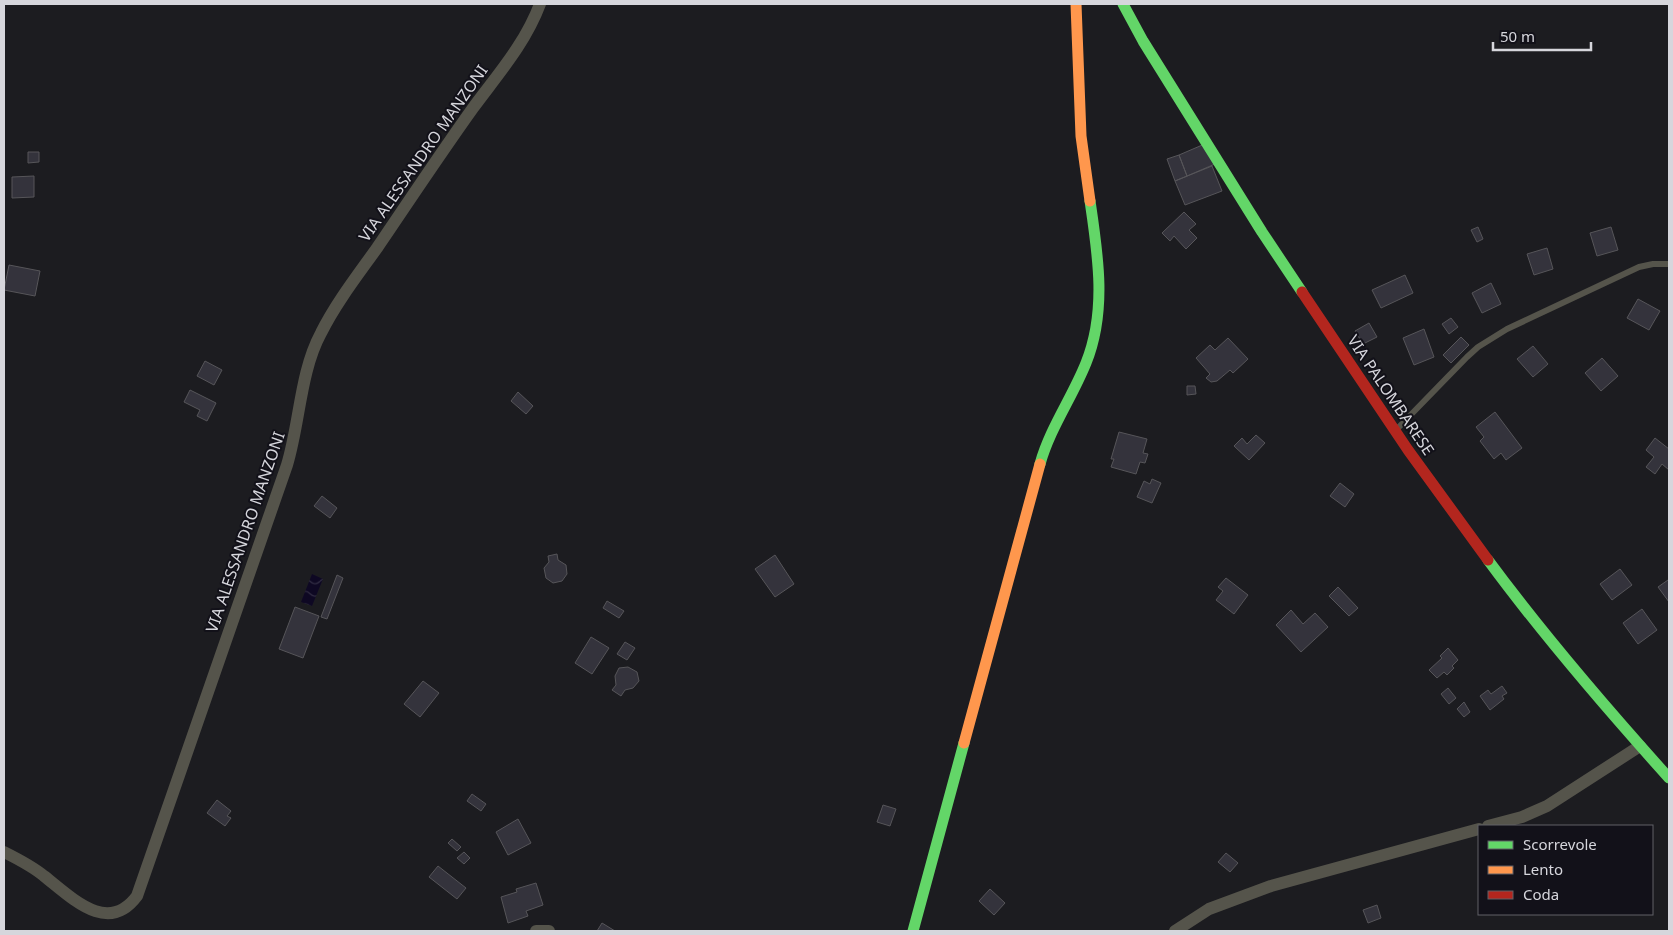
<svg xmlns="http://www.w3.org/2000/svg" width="1673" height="935" viewBox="0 0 1673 935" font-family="'Noto Sans',sans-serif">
  <defs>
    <pattern id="water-waves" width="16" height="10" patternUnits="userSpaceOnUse" patternTransform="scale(1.25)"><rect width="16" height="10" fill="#0e0823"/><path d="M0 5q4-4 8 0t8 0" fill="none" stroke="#302b42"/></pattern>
  </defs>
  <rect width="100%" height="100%" fill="#1c1c20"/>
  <path fill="url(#water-waves)" d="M312,574L323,579L312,606L301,602Z"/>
  <path fill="#34333c" stroke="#565559" d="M1207,143L1215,164L1187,176L1179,155Z
    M28,152H39V162L28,163Z
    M1179,155L1187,176L1175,181L1167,159Z
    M1212,166L1222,191L1185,205L1175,181Z
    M34,176V197L12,198V177Z
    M1184,212L1196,224L1189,230L1197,238L1186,249L1174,236L1170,241L1162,233Z
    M1478,227L1483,239L1477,242L1471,230Z
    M1611,227L1618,250L1597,256L1590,233Z
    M1547,248L1553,269L1534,275L1527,254Z
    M9,265L40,271L35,296L4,290Z
    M1405,275L1413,293L1381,308L1372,290Z
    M1491,283L1501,304L1482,313L1472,293Z
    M1638,299L1660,311L1649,330L1627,318Z
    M1451,318L1458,327L1449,334L1442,324Z
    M1369,323L1377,337L1363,344L1355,331Z
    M1424,329L1434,357L1414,365L1403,338Z
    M1461,337L1469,345L1451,363L1443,355Z
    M1228,338L1248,359L1233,373L1230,370L1217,381L1211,382L1206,378L1210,374L1196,358L1210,345L1215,350Z
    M1533,346L1548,364L1533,377L1517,359Z
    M1602,358L1618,376L1601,391L1585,373Z
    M205,361L222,370L214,385L197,376Z
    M1187,386H1195L1196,394L1187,395Z
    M190,390L216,403L207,421L197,416L200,410L184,402Z
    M518,392L533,406L526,414L511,401Z
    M1495,412L1522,448L1506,460L1501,453L1494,459L1480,441L1484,437L1476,427Z
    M1119,432L1147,439L1143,453L1148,454L1145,463L1140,462L1136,474L1111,467L1114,459H1111Z
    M1256,435L1265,443L1249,460L1234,446L1242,438L1247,444Z
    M1655,438L1669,449V470L1662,464L1655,474L1646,467L1654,457L1646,450Z
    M1152,479L1161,483L1152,503L1137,497L1144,481L1150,484Z
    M1340,483L1354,494L1345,507L1330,496Z
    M322,496L337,508L330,518L314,506Z
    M557,554L558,560L566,565L567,574L562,581L553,583L546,578L544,568L549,562L548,556Z
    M775,555L794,584L775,597L755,569Z
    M1620,569L1632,585L1612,600L1600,584Z
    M337,575L343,578L327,619L321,617Z
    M1226,578L1248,595L1234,614L1216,600L1223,591L1218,587Z
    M1668,580L1669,582V602L1658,587Z
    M1338,587L1358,608L1349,616L1329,596Z
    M607,601L624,611L619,618L603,608Z
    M295,607L319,616L303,658L279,649Z
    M1642,609L1657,630L1638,644L1623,623Z
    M1291,610L1303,624L1315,613L1328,627L1301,652L1276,625Z
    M591,637L609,648L592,674L575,663Z
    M625,642L635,648L627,660L617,654Z
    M1448,648L1458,660L1452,666L1454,668L1447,675L1444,672L1437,678L1429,670L1442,658L1440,656Z
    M628,667L637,672L639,681L633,688L625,690L621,696L612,690L616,685L615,676L619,668Z
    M423,681L439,693L420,717L404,704Z
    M1502,686L1507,693L1502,696L1504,699L1490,710L1480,696L1488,690L1491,694Z
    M1448,688L1456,698L1449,704L1441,694Z
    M1464,702L1470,712L1464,717L1457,709Z
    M472,794L486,804L481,811L467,801Z
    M217,800L231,811L227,816L231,818L225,826L207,813Z
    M883,805L896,809L890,826L877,822Z
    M518,819L531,843L508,855L496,832Z
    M452,839L461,847L457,851L448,843Z
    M464,852L470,858L464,864L457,858Z
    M1226,853L1238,863L1230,872L1218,862Z
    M438,866L466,888L457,899L429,877Z
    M536,883L543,905L526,911L528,916L508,923L501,897L517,892L516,889Z
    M990,889L1005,903L994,915L979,901Z
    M1377,905L1381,918L1368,923L1363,910Z
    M602,923L615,931H597Z"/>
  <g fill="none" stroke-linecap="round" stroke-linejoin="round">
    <path stroke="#55544b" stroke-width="6" d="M1396,430L1467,357L1478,347L1507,329L1639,267L1653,264H1669"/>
    <path stroke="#55544b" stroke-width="12" d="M1488,826L1522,817L1547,806L1640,746
      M4,852C18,859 32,866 44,876C73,899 108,935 137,896L287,465C300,422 300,372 321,333C336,303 357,276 377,248C409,201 440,154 473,108C498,74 525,44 540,4
      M536,931H549
      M1175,931L1209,909L1271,886L1479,829"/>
    <path stroke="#63d668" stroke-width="11" d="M1123,4L1143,41L1262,232L1302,292
      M1040,464C1050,428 1072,398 1086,363C1107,311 1098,255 1090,201
      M1488,560C1544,636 1606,708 1669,778
      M913,931L964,743"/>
    <path stroke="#ff974d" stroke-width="11" d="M1076,4L1081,136L1090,201
      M964,743L1040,464"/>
    <path stroke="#b3261e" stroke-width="11" d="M1302,292L1408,450L1488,560"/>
  </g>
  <g text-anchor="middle" stroke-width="4" stroke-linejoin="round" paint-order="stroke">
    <g font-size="16" fill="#d6d6dc" stroke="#121119">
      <text transform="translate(423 153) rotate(-55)" y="6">VIA ALESSANDRO MANZONI</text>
      <text transform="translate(1391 395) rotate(56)" y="6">VIA PALOMBARESE</text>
      <text transform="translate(245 532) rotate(-71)" y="6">VIA ALESSANDRO MANZONI</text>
    </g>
  </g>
  <rect width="1673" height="935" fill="none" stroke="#d6d6dc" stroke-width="10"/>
  <rect x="1478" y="825" width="175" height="90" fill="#121119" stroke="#606067"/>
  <rect x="1488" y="841" width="25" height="8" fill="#63d668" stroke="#606067"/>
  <text x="1523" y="850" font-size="15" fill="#d6d6dc">Scorrevole</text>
  <rect x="1488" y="866" width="25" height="8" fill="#ff974d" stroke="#606067"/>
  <text x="1523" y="875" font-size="15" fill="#d6d6dc">Lento</text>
  <rect x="1488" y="891" width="25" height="8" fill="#b3261e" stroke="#606067"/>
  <text x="1523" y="900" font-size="15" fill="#d6d6dc">Coda</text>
  <path d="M1493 42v8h98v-8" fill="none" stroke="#d6d6dc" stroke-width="2.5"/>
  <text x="1500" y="42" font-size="15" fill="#d6d6dc" stroke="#121119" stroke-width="4" paint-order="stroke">50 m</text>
</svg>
